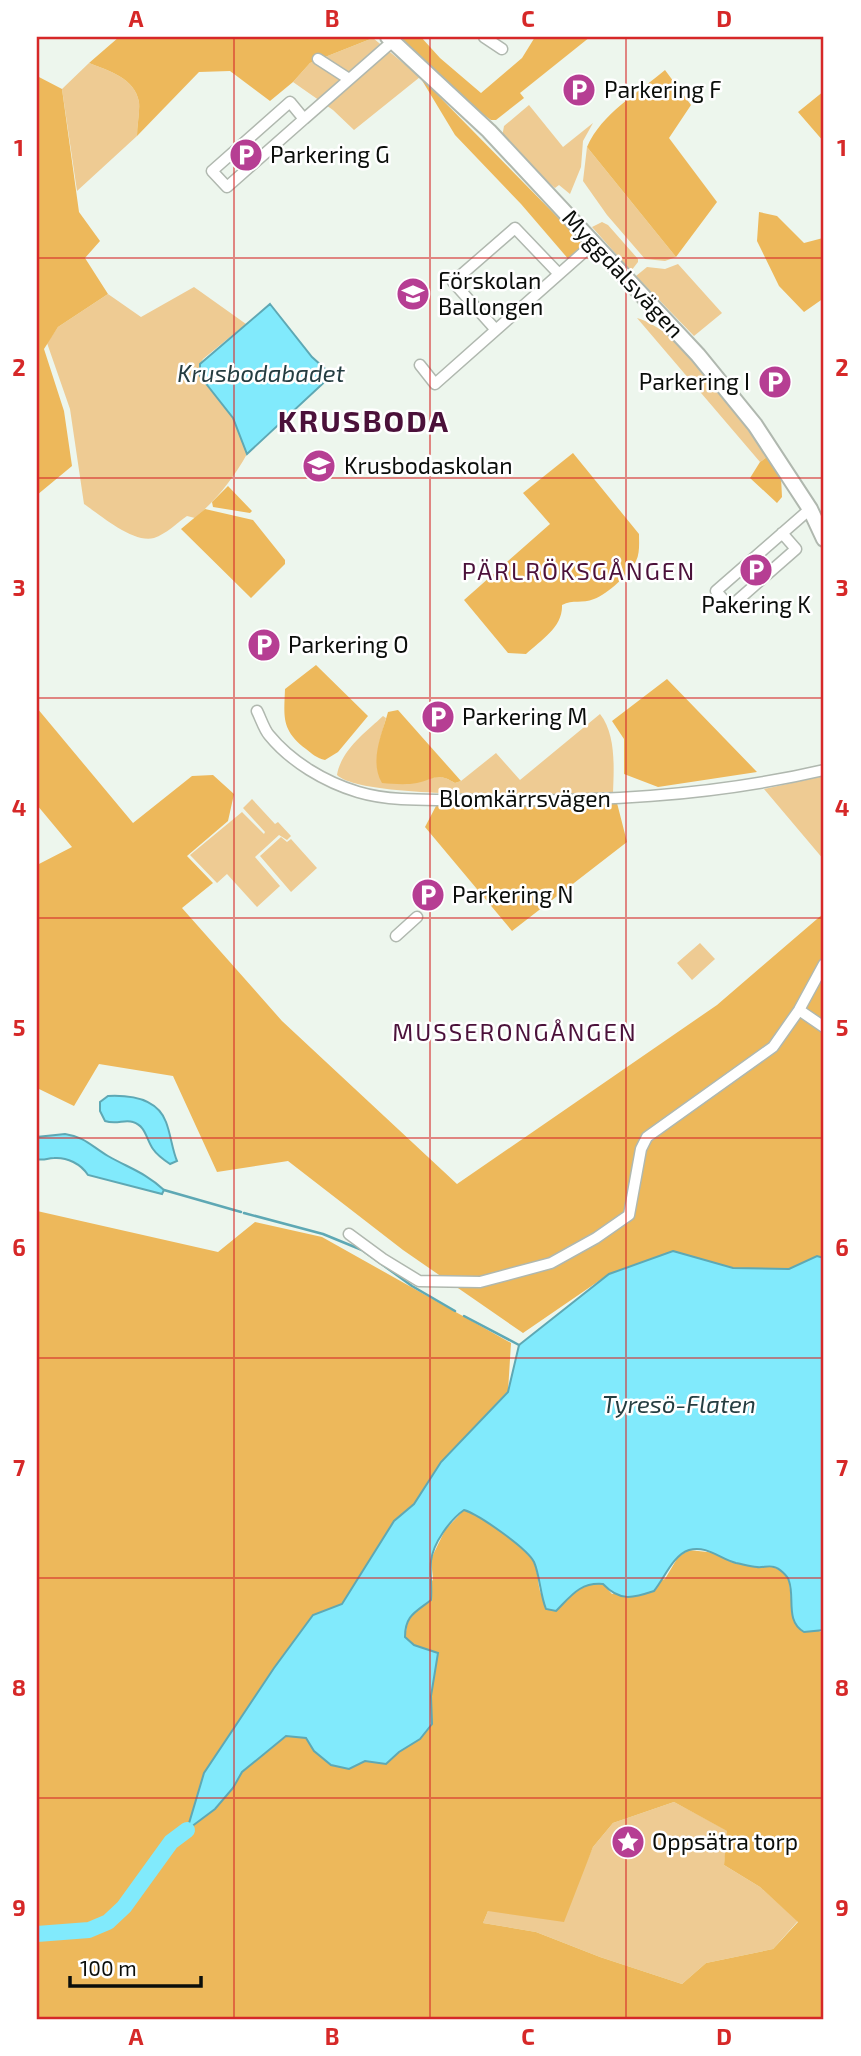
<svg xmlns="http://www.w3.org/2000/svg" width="861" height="2056" viewBox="0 0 861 2056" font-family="'Exo 2',sans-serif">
  <rect width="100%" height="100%" fill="#edf6ed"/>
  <path fill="#eecb93" d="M373,38L420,77L354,130L333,110L293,82L310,63Z
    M89,63C109,71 135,78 139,102C140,112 137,125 137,136L77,191L62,89Z
    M529,105L563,147L593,123L583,141L581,167L570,194L559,185L555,188L537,173L502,137L504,126Z
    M587,147L676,257L665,261L645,259L607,215L583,181Z
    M602,222L608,225L638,259V262L631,271L592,227Z
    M678,264L722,313L694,336L636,276L647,267L665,269Z
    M194,287L246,324L203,359L200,365V376L233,418L247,454C233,479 217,499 195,518L187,516C177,523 166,534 154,538C134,544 100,515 84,504L70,409L47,343L58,327L108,294L141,317Z
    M637,318C688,334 739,414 767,457L760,462Z
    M600,714C616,734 614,767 613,793C567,793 364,801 337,775C341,750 366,732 383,716L386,718L379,744L427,780C438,774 445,777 455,783L461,781L496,753L520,780Z
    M824,776V860L764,789Z
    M252,799L275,824L278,822L291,836L287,840L279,835L255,857L280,886L257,907L227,874L217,883L190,855L242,812L264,834L265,832L243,808Z
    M281,837L287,842L291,839L317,868L291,892L260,856Z
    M700,943L715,959L692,980L677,963Z
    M674,1802L728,1831L724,1865L760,1887L798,1921L773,1949L706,1963L682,1984L600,1957L536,1932L483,1923L488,1911L580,1877L593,1847L613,1823Z"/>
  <path fill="#edb85b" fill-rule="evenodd" d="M119,37H372L373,38L310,63L293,82L270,101L230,71L199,72L137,136C137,125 140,112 139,102C135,78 109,71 89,63Z
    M398,37H421L440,58L481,93L522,58L535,37H590L520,93L524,98L496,120H491L481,113Z
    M665,70L691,105L669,138L717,202L676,257L587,147C602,113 638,93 665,70Z
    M37,76L62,89L79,212L100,241L85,258L108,294L58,327L44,349L64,411L72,466L37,495Z
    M420,77L575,235L581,242L579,250L570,261L521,204L455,135Z
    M824,91V142L798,112Z
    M759,212L777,216L804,243L823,238L824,240V298L804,312L779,286L757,241Z
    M573,453L639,534C639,543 640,553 636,561C629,574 608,594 594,599C582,604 573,599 562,605C563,627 541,640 526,654L508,653L464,600L550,524L523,493Z
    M767,457L781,477L782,497L777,503L750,478L760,462Z
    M228,486L252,511L250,513L213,507L212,502Z
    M205,509L253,520L285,560V564L251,598L181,529Z
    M316,665L368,716L338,752L325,760C317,758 312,754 306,749C281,730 284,717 285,689Z
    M667,679L757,772L658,787L624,774V739L612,721Z
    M37,708L133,823L192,776L213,775L234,794L228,821L187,856L213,883L182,908L282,1021L457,1184L717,1005L824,913V1258L817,1256L789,1269L733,1268L673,1251L609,1274L523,1333L403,1250L288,1161L217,1172L173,1076L99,1064L74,1106L37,1088V865L72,847L37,805Z
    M398,710L461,781L455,783C436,772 436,779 417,783C406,785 394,784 382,783C369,761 382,734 388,712Z
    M617,803L627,842L512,931L425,827L436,806Z
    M37,1211L218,1252L255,1222L322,1237L511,1343L508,1391L441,1462L414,1504L394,1521L342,1604L313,1615L274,1668L247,1710L194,1823L215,1809L233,1788L242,1772L287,1736L306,1738L314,1751L349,1769L365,1761L386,1764L399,1752L420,1739L438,1653L414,1645L405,1637L409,1615L419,1610L433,1579L431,1559L445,1530L464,1510C479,1514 528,1549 534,1563C543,1588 532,1590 556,1611C572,1596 580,1582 603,1584L612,1594L665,1579L678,1557L689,1550L716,1553L731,1562L756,1567H774L784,1573L789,1581L793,1618L821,1632L824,1630V2019H37ZM674,1802L727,1831L724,1865L760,1887L798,1922L773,1949L706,1963L682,1984L600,1957L536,1932L483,1923L488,1911L564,1922L593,1847L613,1823Z"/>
  <path fill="#81eafc" stroke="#5ea8b4" stroke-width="2" d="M270,304L312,357L332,375L247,454L233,418L200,376V364Z
    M108,1096C130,1095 157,1098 166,1122C171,1135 172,1149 177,1161L170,1164C164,1160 157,1155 153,1149C146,1139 146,1126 133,1122C124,1119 117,1125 105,1121L100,1111V1102Z
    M65,1134C85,1137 91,1146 108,1156C129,1168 146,1173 164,1190L162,1194L88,1175C81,1164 67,1157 54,1158C47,1158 44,1161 37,1159V1137Z
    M673,1251L733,1268L789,1269L817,1256L824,1258V1630L804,1632C785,1621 795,1598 789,1581C788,1576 779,1568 774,1567C769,1565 762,1568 757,1567C750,1567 742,1564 736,1563C720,1559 707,1545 689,1550C673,1555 664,1579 654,1591C633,1598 620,1602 603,1584C580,1582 571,1596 556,1611L546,1609C540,1594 540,1576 534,1562C527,1548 478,1514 464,1510C450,1520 433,1543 431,1561C430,1573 432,1587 431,1600C416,1612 405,1615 405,1637L414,1645L438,1653L431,1696L432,1724L420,1739L399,1752L386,1764L365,1761L349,1769L331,1765L314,1751L306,1738L286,1736L242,1772L233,1788L215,1809L187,1830L204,1773L274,1668L313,1615L342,1604L394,1521L414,1504L441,1462L508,1392L519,1345L609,1274Z"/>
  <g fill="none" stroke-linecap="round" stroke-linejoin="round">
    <path stroke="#5ea8b4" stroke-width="2.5" d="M164,1190L241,1212
      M244,1213L323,1234L362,1250L412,1286L455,1311
      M464,1316L519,1345"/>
    <path stroke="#81eafc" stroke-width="16" d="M37,1934L89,1930L108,1922L124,1907L171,1842L187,1830"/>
    <defs>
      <path id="street" d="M484,37L502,49
        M318,59L349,79
        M304,119L227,187L212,171L290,102L304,119L393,41
        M496,330L453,282L515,228L559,274
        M420,365L435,384L593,244
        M782,533L796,549L730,607L716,591L810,509
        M257,711C261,719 264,729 269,735C291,762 325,782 358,792C395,803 437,799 475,800C594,802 708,797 824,770
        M396,936L417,917
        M799,1010L824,1027
        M349,1234L383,1259L419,1281L480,1282L551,1263L596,1238L629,1215L641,1149L647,1137L773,1047L799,1010L824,964"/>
      <path id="secondary" d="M388,37L489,131L698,355L755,425L810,509L824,539"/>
    </defs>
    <use href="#street" stroke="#b0b8af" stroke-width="13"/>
    <use href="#secondary" stroke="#b0b8af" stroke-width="18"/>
    <use href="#street" stroke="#fff" stroke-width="10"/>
    <use href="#secondary" stroke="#fff" stroke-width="14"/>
  </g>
  <path fill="none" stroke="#d62828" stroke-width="2" stroke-opacity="0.55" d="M234,37V2019M430,37V2019M626,37V2019M37,258H824M37,478H824M37,698H824M37,918H824M37,1138H824M37,1358H824M37,1578H824M37,1798H824"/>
  <defs>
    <symbol id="parking-disc" viewBox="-11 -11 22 22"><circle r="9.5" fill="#b63e93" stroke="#fff"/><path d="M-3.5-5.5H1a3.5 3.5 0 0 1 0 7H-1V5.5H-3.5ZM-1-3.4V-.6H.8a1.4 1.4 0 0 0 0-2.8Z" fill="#fff"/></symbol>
    <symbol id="school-disc" viewBox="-11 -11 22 22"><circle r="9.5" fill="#b63e93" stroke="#fff"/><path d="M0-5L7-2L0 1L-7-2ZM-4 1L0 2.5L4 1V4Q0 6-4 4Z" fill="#fff"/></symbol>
    <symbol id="sight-disc" viewBox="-11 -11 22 22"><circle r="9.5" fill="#b63e93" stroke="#fff"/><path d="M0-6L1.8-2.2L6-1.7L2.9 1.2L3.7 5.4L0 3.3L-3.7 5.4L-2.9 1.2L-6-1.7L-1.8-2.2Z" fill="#fff"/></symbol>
  </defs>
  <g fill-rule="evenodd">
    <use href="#parking-disc" x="560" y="71" width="38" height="38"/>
    <use href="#parking-disc" x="227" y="136" width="38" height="38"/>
    <use href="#school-disc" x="394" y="275" width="38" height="38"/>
    <use href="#parking-disc" x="756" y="363" width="38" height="38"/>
    <use href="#school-disc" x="300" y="447" width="38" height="38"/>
    <use href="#parking-disc" x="737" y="551" width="38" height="38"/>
    <use href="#parking-disc" x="245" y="626" width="38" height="38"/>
    <use href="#parking-disc" x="419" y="698" width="38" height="38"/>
    <use href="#parking-disc" x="409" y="876" width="38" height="38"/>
    <use href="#sight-disc" x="609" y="1823" width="38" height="38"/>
  </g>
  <g text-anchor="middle" stroke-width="5" stroke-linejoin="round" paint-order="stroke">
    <g font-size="23" fill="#0b0e0b" stroke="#fff" text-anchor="start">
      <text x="604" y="98">Parkering F</text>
      <text x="270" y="163">Parkering G</text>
      <text x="438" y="289">Förskolan<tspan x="438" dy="26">Ballongen</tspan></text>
      <text x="750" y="390" text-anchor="end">Parkering I</text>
      <text x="344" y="474">Krusbodaskolan</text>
      <text x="756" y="613" text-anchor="middle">Pakering K</text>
      <text x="288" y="653">Parkering O</text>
      <text x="462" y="725">Parkering M</text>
      <text x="452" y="903">Parkering N</text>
      <text x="652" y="1850">Oppsätra torp</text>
    </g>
    <g font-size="23" fill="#0b0e0b" stroke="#fff">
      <text transform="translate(623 274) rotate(47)" y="8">Myggdalsvägen</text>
      <text x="525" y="807">Blomkärrsvägen</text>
    </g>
    <g font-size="24" font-style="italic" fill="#253d41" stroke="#fff">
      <text x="261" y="382">Krusbodabadet</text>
      <text x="679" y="1413">Tyresö-Flaten</text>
    </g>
    <g font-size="24" letter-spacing="2" fill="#4b113a" stroke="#fff">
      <text x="579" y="580">PÄRLRÖKSGÅNGEN</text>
      <text x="515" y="1041">MUSSERONGÅNGEN</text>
    </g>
    <g font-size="30" font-weight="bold" letter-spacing="2" fill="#4b113a" stroke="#fff">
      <text x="364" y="432">KRUSBODA</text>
    </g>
  </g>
  <rect width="861" height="2056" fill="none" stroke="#ffffff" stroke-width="77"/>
  <path d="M70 1976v10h131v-10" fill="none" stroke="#0b0e0b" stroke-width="3.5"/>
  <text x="80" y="1976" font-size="21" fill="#0b0e0b" stroke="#ffffff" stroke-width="5" paint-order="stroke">100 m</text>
  <rect x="38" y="38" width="784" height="1980" fill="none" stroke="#d62828" stroke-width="2.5"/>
  <g font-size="23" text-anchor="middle" font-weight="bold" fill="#d62828">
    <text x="136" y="27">A</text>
    <text x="332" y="27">B</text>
    <text x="528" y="27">C</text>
    <text x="724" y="27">D</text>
    <text x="19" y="156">1</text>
    <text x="842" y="156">1</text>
    <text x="19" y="376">2</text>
    <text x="842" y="376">2</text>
    <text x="19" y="596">3</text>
    <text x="842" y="596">3</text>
    <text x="19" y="816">4</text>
    <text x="842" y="816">4</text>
    <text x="19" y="1036">5</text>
    <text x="842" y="1036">5</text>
    <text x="19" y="1256">6</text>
    <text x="842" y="1256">6</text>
    <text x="19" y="1476">7</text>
    <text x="842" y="1476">7</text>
    <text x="19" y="1696">8</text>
    <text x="842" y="1696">8</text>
    <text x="19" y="1916">9</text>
    <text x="842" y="1916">9</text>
    <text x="136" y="2045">A</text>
    <text x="332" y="2045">B</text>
    <text x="528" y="2045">C</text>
    <text x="724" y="2045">D</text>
  </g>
</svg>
